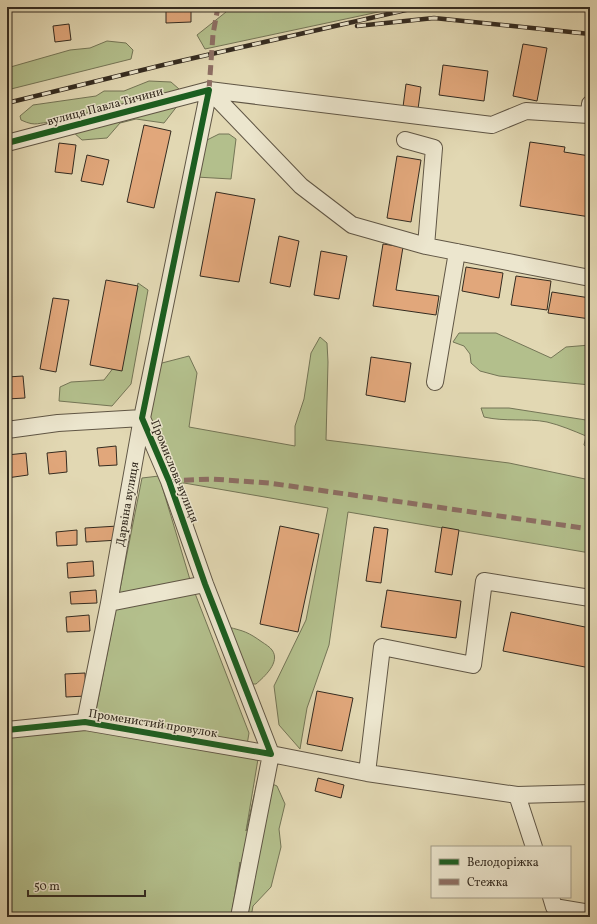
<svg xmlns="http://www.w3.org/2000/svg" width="597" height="924" viewBox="0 0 597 924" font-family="Vollkorn,serif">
  <rect width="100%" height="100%" fill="#e2d8b3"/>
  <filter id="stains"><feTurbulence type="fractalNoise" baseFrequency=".005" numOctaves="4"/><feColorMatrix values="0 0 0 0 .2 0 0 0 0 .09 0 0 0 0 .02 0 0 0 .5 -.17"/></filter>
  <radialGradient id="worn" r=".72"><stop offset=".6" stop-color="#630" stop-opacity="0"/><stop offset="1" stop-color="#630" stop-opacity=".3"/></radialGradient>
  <path fill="#b3bf8c" stroke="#747556" d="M227,7H382L383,11L205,49L197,35L226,12Z
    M107,41L126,43L133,50L131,59L7,90V68L70,50L90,48Z
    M149,81L171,82L179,89L178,105L164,123L136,119L120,123L107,138L82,140C73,132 65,124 52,123C38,121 38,128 21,120L20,116L33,105L96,96L104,91H124Z
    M219,134H229L236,139L231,179L196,177L203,142Z
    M138,283L148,290L131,384L112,406L59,401L60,387L71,382L104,380L121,358Z
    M459,333H496L551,358L566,347L590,345V385L499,376L480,371L471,363L470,354L464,346L453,342Z
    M320,337L327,343L328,362L326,440L509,463L590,480V553L348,512L329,645L307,708L300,749L279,725L274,686L306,620L328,508L184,483L178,484L150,417L155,370L162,363L189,356L197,373L189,427L295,446V426L304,399L311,353Z
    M481,408H509L586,420L590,422V450L584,445L586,436C574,431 560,425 547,422C527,418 505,422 484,417Z
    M159,476L191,583L249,733L247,745L95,715L142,478Z
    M228,627C244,631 248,632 262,642C265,644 270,647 272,650C281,662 264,677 256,684H250Z
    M84,726L258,759L246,831L258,778L277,786L285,804L279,829L281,847L271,887L253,906L251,917H235L240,862L231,917H7V735Z"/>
  <path fill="#e1a77b" stroke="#342b20" d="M166,7H191V22L166,23Z
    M69,24L71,40L55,42L53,26Z
    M523,44L547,48L537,101L513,96Z
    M443,65L488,71L484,101L439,95Z
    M406,84L421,87L418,109L403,107Z
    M144,125L171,131L154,208L127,202Z
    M530,142L565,147L564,152L590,156V217L520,206Z
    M59,143L76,145L72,174L55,172Z
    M87,155L109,160L103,185L81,181Z
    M397,156L421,160L411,222L387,218Z
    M216,192L255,199L239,282L200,276Z
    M279,236L299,241L290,287L270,283Z
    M383,244L403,247L396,290L439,296L436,315L373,306Z
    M321,251L347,256L339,299L314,295Z
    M466,267L503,273L499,298L462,291Z
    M516,276L551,281L547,310L511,305Z
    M106,280L138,286L122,371L90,365Z
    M552,292L590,298V319L548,313Z
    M53,298L69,300L56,372L40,369Z
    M371,357L411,363L405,402L366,395Z
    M23,376L25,398L7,399V377Z
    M116,446L117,465L99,466L97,448Z
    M66,451L67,472L49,474L47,453Z
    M26,453L28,475L7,478V455Z
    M118,526L119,540L86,542L85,528Z
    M280,526L319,534L298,632L260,624Z
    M374,527L388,529L381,583L366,581Z
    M442,527L459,530L452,575L435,572Z
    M77,530V545L57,546L56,532Z
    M93,561L94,576L68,578L67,563Z
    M96,590L97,603L71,604L70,592Z
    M387,590L461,601L456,638L381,627Z
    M511,612L590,628V668L503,651Z
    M89,615L90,631L67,632L66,617Z
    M85,673L86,696L66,697L65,674Z
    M317,691L353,698L342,751L307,744Z
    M318,778L344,785L341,798L315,791Z"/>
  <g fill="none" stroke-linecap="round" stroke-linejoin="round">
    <defs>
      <path id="minor" d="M209,90L142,418L169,481L205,584L271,754
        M209,90L301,186L352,225L426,246L590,278
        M405,140L434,148L426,246
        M7,143L209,90L492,125L526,111L589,115L590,104
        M435,382L457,252
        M7,430L58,423L142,418L109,603L85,722
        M109,603L205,584
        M7,730L85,722L271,754L367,773L517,795L534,847
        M367,773L382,647L473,665L484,581L590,598
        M517,795L590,793
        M551,897L554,907L590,913
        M239,917L271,754"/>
    </defs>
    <use href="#minor" stroke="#605645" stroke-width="18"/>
    <use href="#minor" stroke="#ece6ce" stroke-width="16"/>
    <defs>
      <path id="rail" d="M357,26L434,18L590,34
        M7,103L163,65L419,7"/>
    </defs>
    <use href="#rail" stroke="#342b20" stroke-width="4.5"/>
    <use href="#rail" stroke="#ece6ce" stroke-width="3" stroke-dasharray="9" stroke-linecap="butt"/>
    <path stroke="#8d6e63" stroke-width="5" stroke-dasharray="10 5" stroke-linecap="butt" d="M209,90L213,34L218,7
      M169,481L212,479L269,483L590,529"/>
    <defs>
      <path id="cycleway" d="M7,143L209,90L142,418L169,481L205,584L271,754
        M7,730L85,722L271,754"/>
    </defs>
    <use href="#cycleway" stroke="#ece6ce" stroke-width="8"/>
    <use href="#cycleway" stroke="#1b5e20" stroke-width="6"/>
  </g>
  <g text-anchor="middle" stroke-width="3" stroke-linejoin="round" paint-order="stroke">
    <g font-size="12" fill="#342b20" stroke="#ece6ce">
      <text transform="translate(105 106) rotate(-15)" y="4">вулиця Павла Тичини</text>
      <text transform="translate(175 471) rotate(68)" y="4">Промислова вулиця</text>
      <text transform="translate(127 504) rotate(-80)" y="4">Дарвіна вулиця</text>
      <text transform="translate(153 723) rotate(9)" y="4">Променистий провулок</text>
    </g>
  </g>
  <rect width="597" height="924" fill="none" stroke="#e2d8b3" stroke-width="24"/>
  <rect x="8" y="8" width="581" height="908" fill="none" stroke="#342b20" stroke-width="2"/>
  <rect x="12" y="12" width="573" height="900" fill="none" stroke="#342b20"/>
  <rect x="431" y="846" width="140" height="52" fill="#ece6ce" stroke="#a29b88"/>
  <rect x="439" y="859" width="20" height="6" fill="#1b5e20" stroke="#a29b88"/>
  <text x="467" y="866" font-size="12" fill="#342b20">Велодоріжка</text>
  <rect x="439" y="879" width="20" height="6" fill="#8d6e63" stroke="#a29b88"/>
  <text x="467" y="886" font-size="12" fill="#342b20">Стежка</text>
  <path d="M28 890v6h117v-6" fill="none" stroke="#342b20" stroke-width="2"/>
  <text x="34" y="890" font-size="12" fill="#342b20" stroke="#ece6ce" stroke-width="3" paint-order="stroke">50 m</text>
  <rect width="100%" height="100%" filter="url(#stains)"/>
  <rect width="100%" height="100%" fill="url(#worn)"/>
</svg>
